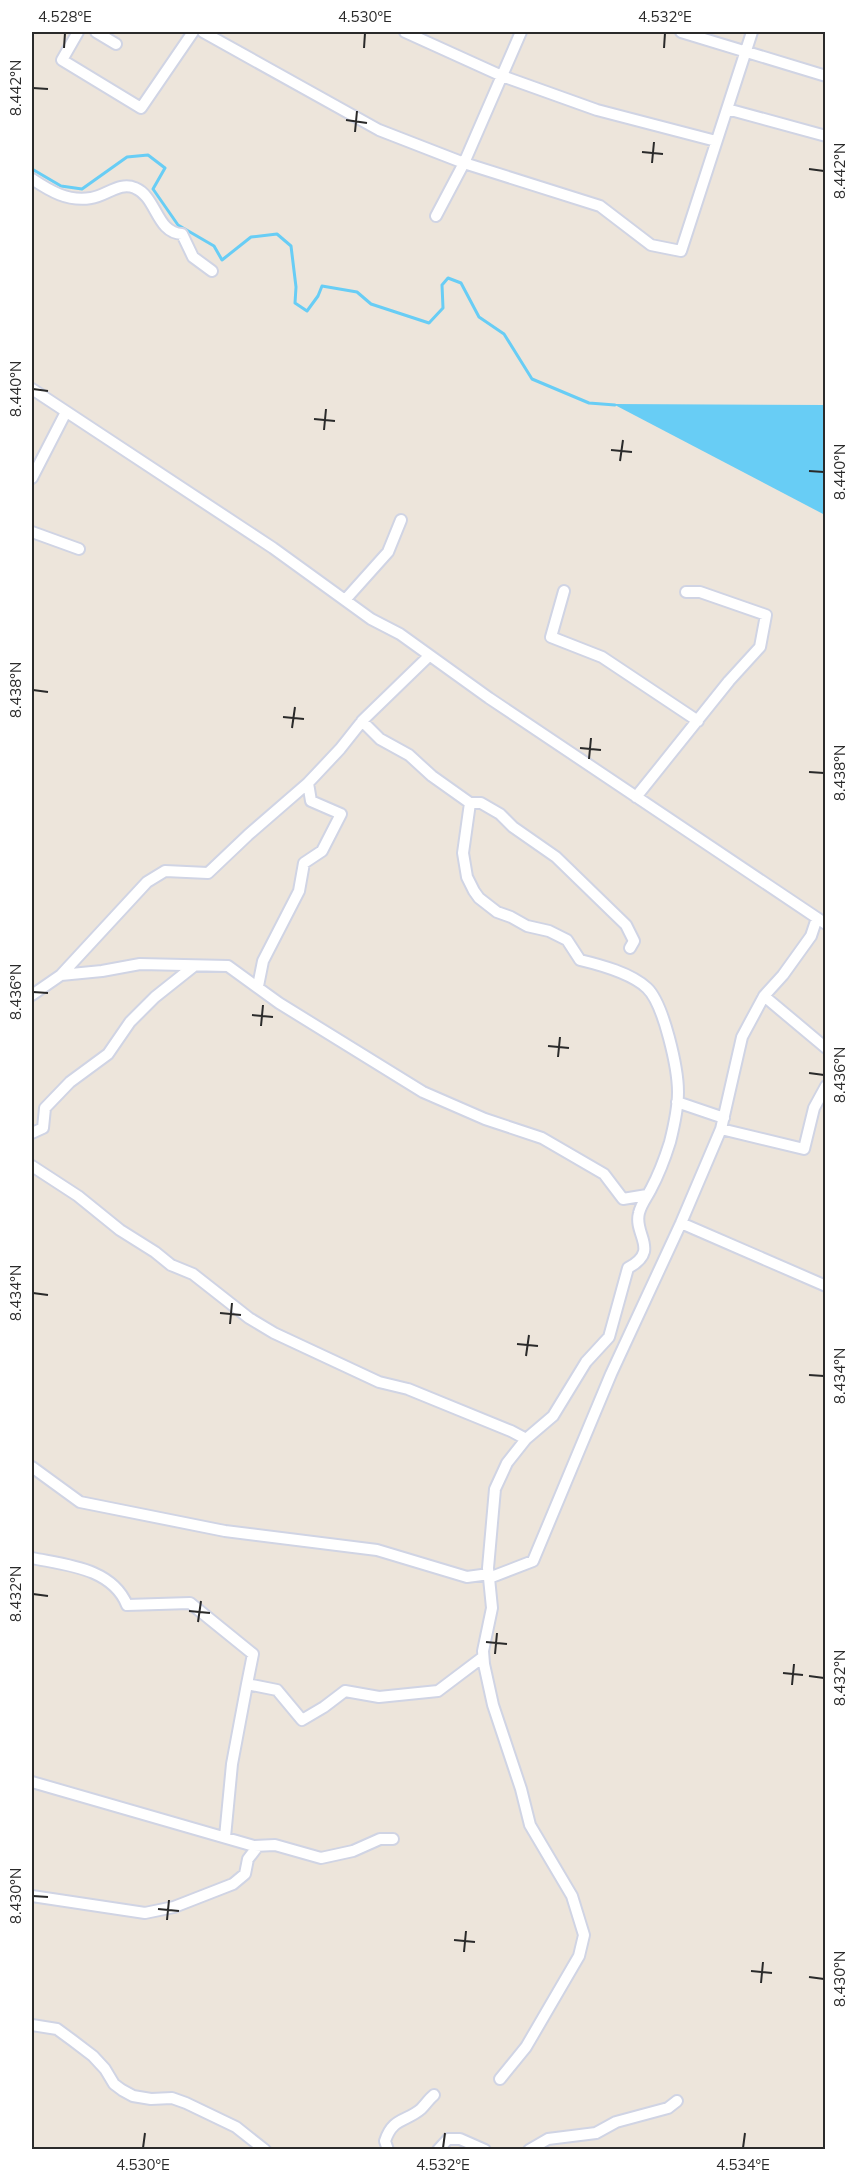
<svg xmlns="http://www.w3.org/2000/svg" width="857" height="2181" viewBox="0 0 857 2181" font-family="Mulish,sans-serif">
  <rect width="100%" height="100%" fill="#ede5db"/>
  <path fill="#68cdf5" d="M613,404L825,405V515Z"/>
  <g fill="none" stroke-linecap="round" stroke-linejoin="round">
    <path stroke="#68cdf5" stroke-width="3" d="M32,169L61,186L82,189L127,157L148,155L165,168L153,189L178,225L214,246L222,260L251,237L277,234L291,246L296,287L295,303L307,311L318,296L322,286L357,292L371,304L429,323L443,308L442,285L448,278L461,283L479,317L504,334L532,379L589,403L615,405"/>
    <defs>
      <path id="minor" d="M78,32L62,60L141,108L193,32
        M96,32L116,44
        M203,32L379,130L464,163L600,206L651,245L681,251L752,32
        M405,32L502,76L597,110L716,141
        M681,32L826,76
        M727,109L826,136
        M32,179C50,191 68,202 91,198C106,196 120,181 135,188C157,197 156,233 182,234L193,257L212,271
        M436,216L464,163L521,32
        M32,389L273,548L371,619L400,634L489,698L826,924
        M32,478L66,412
        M32,532L79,549
        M564,591L551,637L602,657L698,721
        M345,600L388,552L401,520
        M362,721L380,739L409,755L432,776L470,803H481L500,814L513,827L556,857L626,925L634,941L630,948
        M636,797L729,681L760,647L766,615L700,592H686
        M470,803L463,853L467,877L474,891L479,898L497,912L511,917L527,926L549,931L567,940L580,960C601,965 631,973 647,988C664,1004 678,1069 678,1092C678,1108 674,1126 670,1142C665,1158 659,1174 651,1189C647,1197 641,1204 639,1213C633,1235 661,1250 628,1268L609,1337L586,1362L553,1416L526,1439L507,1463L495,1489L488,1568L492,1608L483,1651L484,1664L493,1705L521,1789L530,1825L572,1896L584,1935L579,1956L526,2047L500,2079
        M61,975L147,882L165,871L208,873L248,835L308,783
        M258,986L263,961L299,891L304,863L322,851L341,814L311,801L308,783L340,749L363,720L429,656
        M32,995L61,975L102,971L140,964L228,966L279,1003L423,1092L485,1119L542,1138L604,1174L623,1199L647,1195
        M764,996L826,1048
        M677,1102L724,1118
        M721,1129L804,1149L814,1108L826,1086
        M32,1133L43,1128L45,1108L70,1082L108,1054L130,1022L155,997L194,966
        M32,1166L78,1196L120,1230L155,1252L171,1265L193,1274L249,1318L274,1333L379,1382L408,1389L511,1431L526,1439
        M681,1223L826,1286
        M32,1467L80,1502L225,1531L377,1550L467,1577L489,1574
        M32,1558C66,1565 112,1568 127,1605L190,1603L253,1654L247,1684L277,1690L302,1720L324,1707L345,1691L379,1697L438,1691L483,1657
        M489,1578L533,1561L611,1374L681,1223L721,1129L742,1037L764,996L783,975L811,936L817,918
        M32,1782L254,1846L275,1845L321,1858L353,1851L380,1839H393
        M225,1837L232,1764L247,1684
        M32,1896L145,1913L174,1907L233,1884L245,1874L248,1859L258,1846
        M32,2025L57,2029L72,2040L93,2056L105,2069L114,2084L122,2090L133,2096L151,2099L172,2098L186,2103L236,2127L265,2150
        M388,2150L385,2141C393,2117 406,2122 421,2109C425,2105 429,2099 434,2095
        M438,2150L448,2139H460L485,2150
        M529,2150L548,2139L596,2133L616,2122L668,2108L677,2101"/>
    </defs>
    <use href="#minor" stroke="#d0d4e4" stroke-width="14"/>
    <use href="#minor" stroke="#fff" stroke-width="10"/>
  </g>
  <path fill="none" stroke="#2a2a2a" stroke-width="2" d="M64,48L65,33M364,48L365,33M664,48L665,33M33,88L48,89M346,120L367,123M355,132L357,111M642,152L663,154M652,163L654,142M809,169L824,171M33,389L48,391M314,419L335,421M324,430L326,409M611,450L632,452M620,461L623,440M809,471L824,472M33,690L48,692M283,717L304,719M292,728L295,707M580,748L601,750M589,759L591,738M809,772L824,773M33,992L48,993M252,1015L273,1017M261,1026L263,1005M548,1046L569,1048M558,1057L560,1037M809,1073L824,1075M33,1293L48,1295M220,1313L241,1315M230,1324L232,1303M517,1344L538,1346M526,1356L529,1335M809,1375L824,1376M33,1594L48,1596M189,1611L210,1613M198,1622L201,1601M486,1642L507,1644M495,1654L497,1633M783,1673L803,1675M809,1676L824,1678M792,1685L794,1664M33,1896L48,1897M158,1909L179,1911M167,1920L169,1900M454,1940L475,1942M464,1952L466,1931M751,1971L772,1973M809,1977L824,1979M761,1983L763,1962M143,2148L145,2133M443,2148L445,2133M743,2148L745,2133"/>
  <rect width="857" height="2181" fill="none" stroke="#ffffff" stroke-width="66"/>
  <rect x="33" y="33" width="791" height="2115" fill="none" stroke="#2a2a2a" stroke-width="2"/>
  <g font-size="15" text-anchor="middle" fill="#2a2a2a">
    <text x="65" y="22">4.528°E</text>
    <text x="365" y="22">4.530°E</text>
    <text x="665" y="22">4.532°E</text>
    <text transform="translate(16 88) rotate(-90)" y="5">8.442°N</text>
    <text transform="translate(840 171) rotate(-90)" y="5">8.442°N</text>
    <text transform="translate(16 389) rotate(-90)" y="5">8.440°N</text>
    <text transform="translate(840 472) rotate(-90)" y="5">8.440°N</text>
    <text transform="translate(16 690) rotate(-90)" y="5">8.438°N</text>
    <text transform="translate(840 773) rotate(-90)" y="5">8.438°N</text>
    <text transform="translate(16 992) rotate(-90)" y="5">8.436°N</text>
    <text transform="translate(840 1075) rotate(-90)" y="5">8.436°N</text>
    <text transform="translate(16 1293) rotate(-90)" y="5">8.434°N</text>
    <text transform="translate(840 1376) rotate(-90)" y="5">8.434°N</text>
    <text transform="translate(16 1594) rotate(-90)" y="5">8.432°N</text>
    <text transform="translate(840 1678) rotate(-90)" y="5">8.432°N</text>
    <text transform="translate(16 1896) rotate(-90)" y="5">8.430°N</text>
    <text transform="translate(840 1979) rotate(-90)" y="5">8.430°N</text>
    <text x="143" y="2170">4.530°E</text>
    <text x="443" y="2170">4.532°E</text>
    <text x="743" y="2170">4.534°E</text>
  </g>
</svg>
